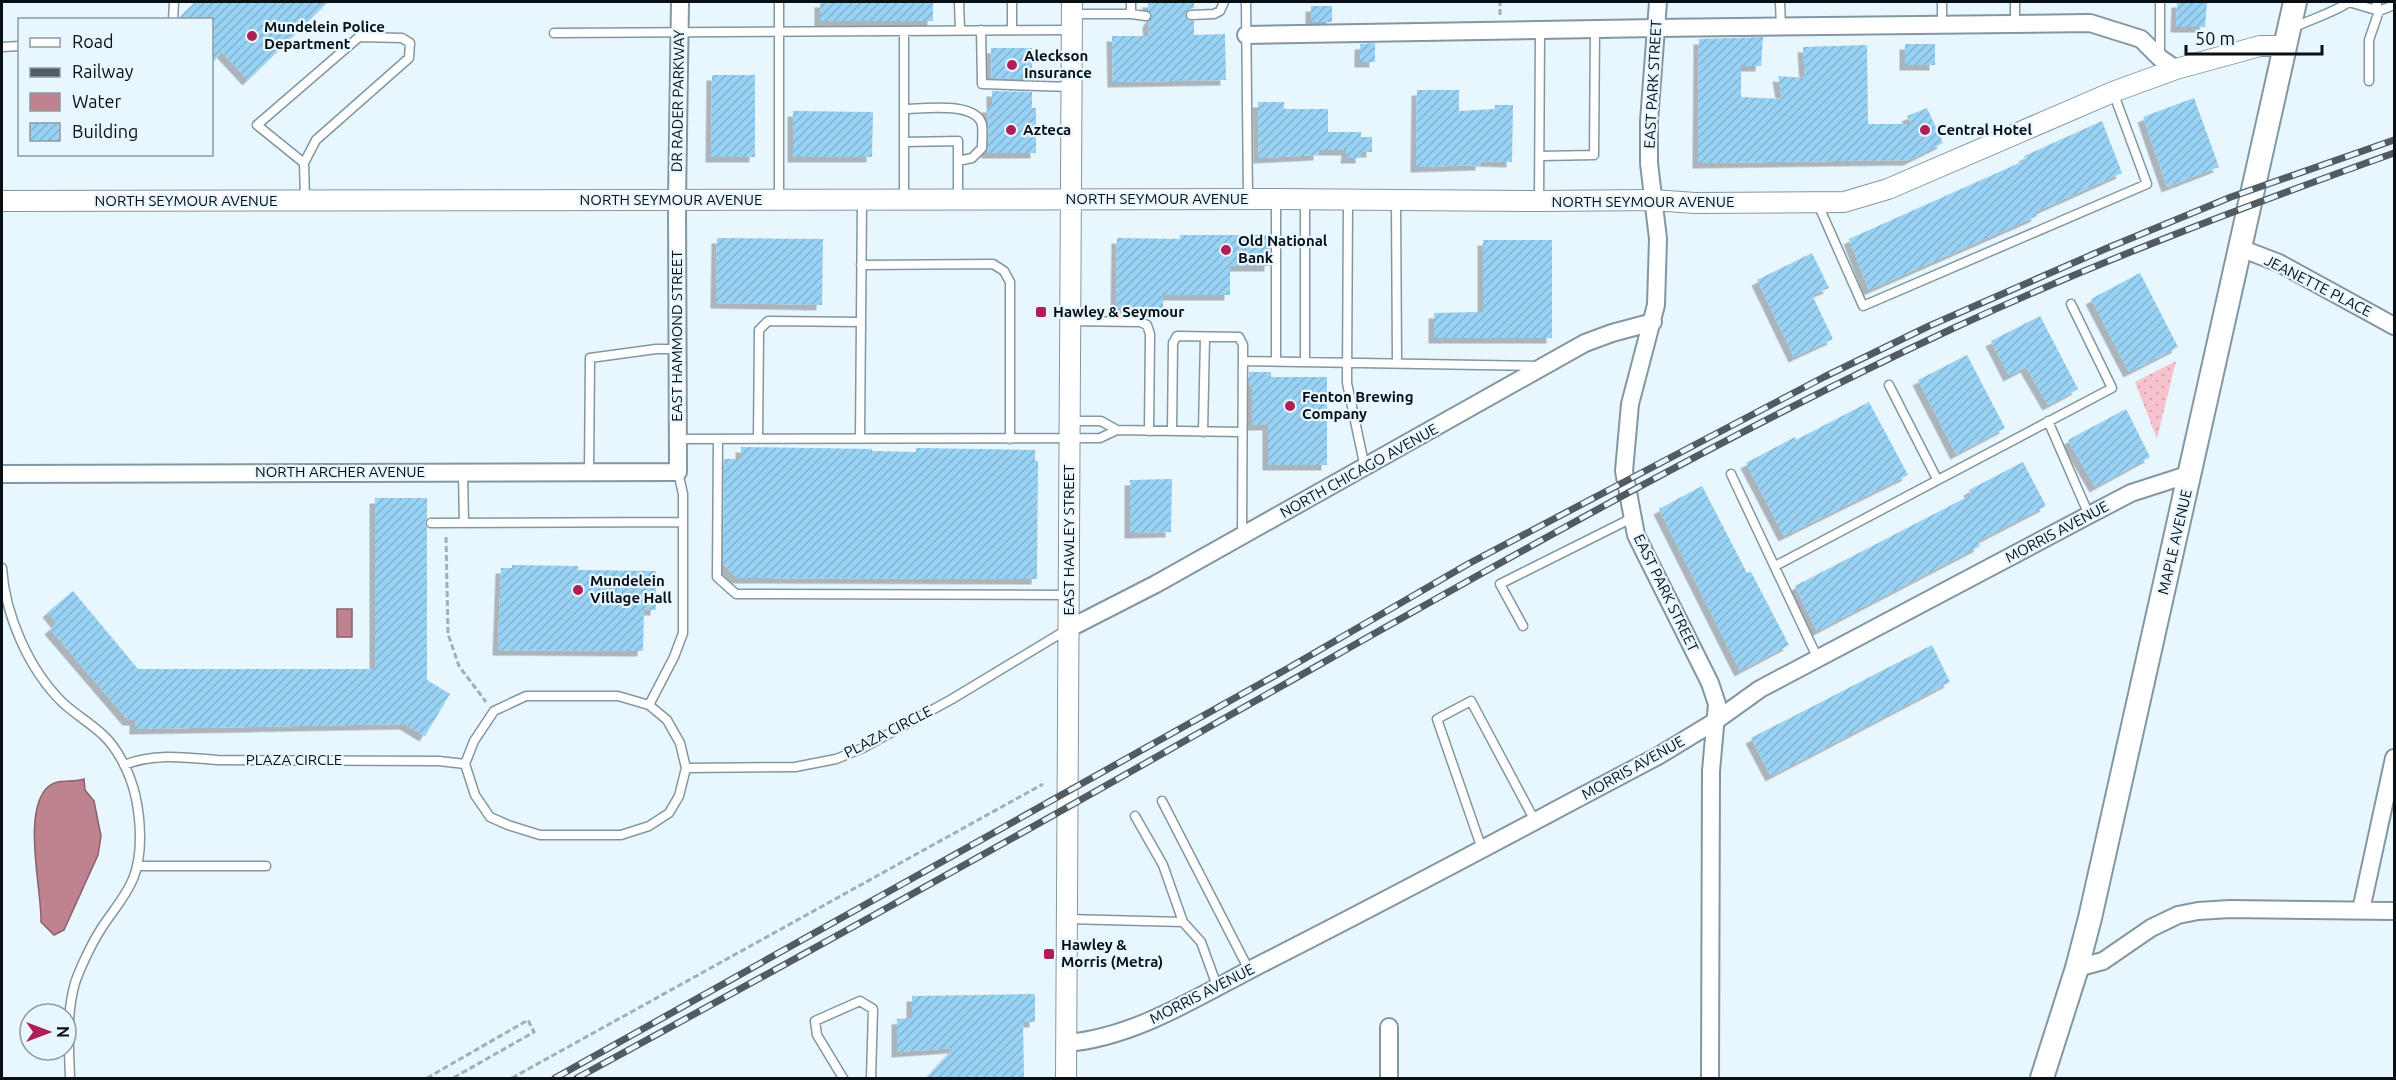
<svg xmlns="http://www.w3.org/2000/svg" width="2396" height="1080" viewBox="0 0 2396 1080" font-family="Ubuntu,sans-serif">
  <defs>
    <pattern id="grass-dots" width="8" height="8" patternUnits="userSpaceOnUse" patternTransform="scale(1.5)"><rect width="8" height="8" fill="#f7c2cd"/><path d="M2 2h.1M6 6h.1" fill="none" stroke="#d2a6af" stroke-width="1.8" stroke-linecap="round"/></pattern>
    <pattern id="building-hatch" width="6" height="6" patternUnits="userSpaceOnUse" patternTransform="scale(1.5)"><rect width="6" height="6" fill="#98d2f4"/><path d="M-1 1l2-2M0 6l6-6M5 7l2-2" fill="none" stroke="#82b3d0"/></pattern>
    <filter id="shadow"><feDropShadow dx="-5.5" dy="5.5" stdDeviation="0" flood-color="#0004"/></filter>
  </defs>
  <rect width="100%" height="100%" fill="#e8f6fe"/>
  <path fill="url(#grass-dots)" d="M2176,361L2157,439L2135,382Z"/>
  <path fill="#bf8390" stroke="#88606b" stroke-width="1.5" d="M337,609H352V637H337Z
    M84,779L85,790L94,801L101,836L98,855L64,930L54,935L41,922C42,890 21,809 49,786C59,778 73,783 84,779Z"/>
  <path fill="url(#building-hatch)" filter="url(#shadow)" d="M195,2H328L248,80L222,52L212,63V20H179L180,17Z
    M820,2H933V21H820Z
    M1148,2H1194V8L1187,10L1185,15L1188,20L1194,21V35L1225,34L1226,80L1113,82L1112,36H1149L1148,22L1152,16L1148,10Z
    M2177,2H2207L2205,27H2176Z
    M1311,6H1332V22H1311Z
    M1763,37L1761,66H1741V97L1782,99L1778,76L1805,78L1803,47L1867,45L1868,124H1911L1907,116L1927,108L1943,143L1909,160L1698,163L1699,39Z
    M1375,43V62H1360V44Z
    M1905,44H1935V65H1905Z
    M991,48H1032V79L992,78Z
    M712,75H755V157H711Z
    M1417,90H1459V111L1495,109V105H1513L1512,162L1481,161V165L1416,167Z
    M992,91L1032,92V108H1036V153H987L989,134L987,107H992Z
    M2194,98L2219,167L2167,187L2143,117Z
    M1258,102H1284V109H1328V132H1361V137H1372V152H1361V158H1346L1347,150H1319V155L1259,158Z
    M793,111L873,112L872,157H793Z
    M2102,121L2122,173L2035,212L2037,216L1869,290L1849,239L2026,160L2024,156Z
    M1180,235H1270V266H1230V295H1163V309L1116,307L1117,238L1180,239Z
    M717,238L823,239L822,305L716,303Z
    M1483,240H1552V338H1434V313L1483,312Z
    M1812,253L1829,288L1812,295L1833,339L1794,357L1757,280Z
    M2140,273L2178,347L2129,372L2091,299Z
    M2040,316L2078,389L2048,405L2026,367L2009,376L1991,341Z
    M1967,355L2005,428L1956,454L1918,380Z
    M1249,372H1271V377H1327V465H1268V425H1252V386H1249Z
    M1869,402L1908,475L1784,536L1746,463L1795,437L1796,440Z
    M2126,409L2150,457L2095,487L2068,440Z
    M741,447L872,449V451L916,452V448L1035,450V461H1038L1037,579L737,578L723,564L724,459H741Z
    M2023,462L2046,506L1978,541L1980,546L1817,631L1795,586L1971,495L1969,490Z
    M1172,479L1171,532L1130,533V480Z
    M1702,486L1747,573L1751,572L1789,645L1740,671L1659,509Z
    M375,498H427V518L425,522L427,528V680L450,694L425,736L405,724L135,729V720H128L50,629L57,623L48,612L73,591L138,669H375Z
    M512,565L578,566V570L656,571V610H644L643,651L498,650L501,568H512Z
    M1932,645L1950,682L1771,776L1751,738Z
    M1035,994V1022H1023L1024,1078H926L954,1048L897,1052V1019L912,1018V996Z"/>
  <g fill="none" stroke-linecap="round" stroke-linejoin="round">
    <defs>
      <path id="service" d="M959,2L960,30
        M1012,2V30
        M1246,2L1248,199
        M1780,2L1781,27
        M2015,2V24
        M2349,2L2379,11L2369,40V81
        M2376,2L2379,11L2394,5
        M1072,14H1131V2
        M1131,14L1146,16
        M1191,15L1214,14L1220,11L1224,2
        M173,20L174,2
        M1942,25V2
        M2293,28C2311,19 2333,13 2349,2
        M981,30L982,84L1071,87
        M904,31V199
        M554,33L1071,30
        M2,47L20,46
        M2160,58V2
        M904,109C923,109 977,101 982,125C983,132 982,141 982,148L972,158L958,161
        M904,142L958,141V200
        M1540,156L1594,155L1595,29
        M304,163L257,125L359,37L402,38L410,43L409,58L316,140L304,163L305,200
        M779,199V2
        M1276,200V361
        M1348,201L1347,383L1365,468
        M1396,201L1397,363
        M1539,201L1540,30
        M1817,202L1863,306L2147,184L2113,92
        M861,265L993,264L1004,271L1010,282V439
        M1070,321L1140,322L1147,325L1150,334L1149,431
        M1243,361L1539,366
        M1305,362V200
        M1889,385L1937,479
        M1070,421H1101L1117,430
        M2048,421L2089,515
        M1172,431L1173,343L1177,336L1239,337L1243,345L1242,535
        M1203,432L1205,337
        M677,439L1100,438L1117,430L1242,432
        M718,439L717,577L736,594L1068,595
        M758,439L759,330L768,321L861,322
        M860,439L862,200
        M589,472L590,358L656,349H678
        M463,473L464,523
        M1731,474L1818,659
        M431,523L683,522
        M1775,566L2112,388L2071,304
        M2,568C5,615 29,670 63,703C75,714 90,723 102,734C118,748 130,774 135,794C141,820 143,855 133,879C125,898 111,913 101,929C92,943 80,968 75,983C66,1014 69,1047 70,1078
        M1523,626L1500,584L1632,518
        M649,705L674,657L683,633V494L678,472
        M465,764L474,741L494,711L526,696H618L649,705L667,720L680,743L686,768
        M124,765C153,753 185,757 217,760L439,761L465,764L475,795L490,817L508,825L540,835H621L649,826L669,813L679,796L686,768L795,767L836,759L863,748L952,699L1068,629
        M1162,801L1249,970
        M1482,849L1437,719L1471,701L1535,821
        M137,866H266
        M1067,919L1183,922L1163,865L1135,816
        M1183,922L1201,942L1217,986
        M843,1078L817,1035L815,1021L860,1001L873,1009L871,1078"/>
      <path id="minor" d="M1658,2L1649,121V163L1658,239L1656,305L1630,404L1624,471L1636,535L1710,683L1717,704L1711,771L1710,1078
        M1246,35L1656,28L2090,23L2141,39L2160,58L2176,69
        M2240,248L2279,263L2394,326
        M2,474L678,472L677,200L680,2
        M1068,629L1156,584L1585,343L1612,333L1653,322
        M2361,910L2394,758
        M2077,968L2103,961L2151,928L2178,915L2198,911L2230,909L2394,911
        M1389,1027V1078
        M1066,1043C1135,1038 1202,994 1263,963C1396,896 1527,825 1658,756L1714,722L1760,689L2089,515L2131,493L2190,474"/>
      <path id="tertiary" d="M2,201L1276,199L1539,201L1653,200L1695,203L1844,202L1888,189L2113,92L2176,69L2260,46H2284
        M1066,1078L1072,2"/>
      <path id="secondary" d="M2042,1078L2077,968L2090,918L2295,2"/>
    </defs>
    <use href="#service" stroke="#8297a3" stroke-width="11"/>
    <use href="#minor" stroke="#8297a3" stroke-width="20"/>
    <use href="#tertiary" stroke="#8297a3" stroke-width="22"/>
    <use href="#secondary" stroke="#8297a3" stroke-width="26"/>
    <path stroke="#a3afb6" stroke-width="3" stroke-dasharray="6 3" stroke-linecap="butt" d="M1500,15V2
      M446,537L448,634L459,666L486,702
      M427,1078L528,1020L534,1032L453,1078
      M512,1078L1043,784"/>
    <use href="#service" stroke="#fff" stroke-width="8"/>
    <use href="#minor" stroke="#fff" stroke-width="16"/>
    <use href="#tertiary" stroke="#fff" stroke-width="20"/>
    <use href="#secondary" stroke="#fff" stroke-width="22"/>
    <defs>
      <path id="rail" d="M555,1078L1285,670L1468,564L1824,377L1929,326L2105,249L2231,197L2394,140
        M577,1078C796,959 1015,838 1232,714C1470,580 1708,442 1956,327C2099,261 2246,206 2394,153"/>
    </defs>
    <use href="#rail" stroke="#515b61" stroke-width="7"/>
    <use href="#rail" stroke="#e8f6fe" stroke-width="4.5" stroke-dasharray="14" stroke-linecap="butt"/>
  </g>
  <g fill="#ae1f55" stroke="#e8f6fe" stroke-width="2">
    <circle cx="252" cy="36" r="6"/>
    <circle cx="1012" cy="65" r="6"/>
    <circle cx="1011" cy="130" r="6"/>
    <circle cx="1925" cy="130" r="6"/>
    <circle cx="1226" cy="250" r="6"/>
    <rect x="1035" y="306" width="12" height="12" rx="3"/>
    <circle cx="1290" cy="406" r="6"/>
    <circle cx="578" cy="590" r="6"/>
    <rect x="1043" y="948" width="12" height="12" rx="3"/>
  </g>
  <g text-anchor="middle" stroke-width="4.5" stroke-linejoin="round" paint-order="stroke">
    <g font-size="15" font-weight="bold" fill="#091015" stroke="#e8f6fe" text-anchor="start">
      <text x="264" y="32">Mundelein Police<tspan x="264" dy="17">Department</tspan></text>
      <text x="1024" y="61">Aleckson<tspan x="1024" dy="17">Insurance</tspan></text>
      <text x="1023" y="135">Azteca</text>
      <text x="1937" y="135">Central Hotel</text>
      <text x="1238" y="246">Old National<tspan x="1238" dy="17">Bank</tspan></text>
      <text x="1053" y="317">Hawley &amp; Seymour</text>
      <text x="1302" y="402">Fenton Brewing<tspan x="1302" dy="17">Company</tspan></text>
      <text x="590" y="586">Mundelein<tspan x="590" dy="17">Village Hall</tspan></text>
      <text x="1061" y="950">Hawley &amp;<tspan x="1061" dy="17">Morris (Metra)</tspan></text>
    </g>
    <g font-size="15" fill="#091015" stroke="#e8f6fe">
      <text transform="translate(1653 84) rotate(-87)" y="5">EAST PARK STREET</text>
      <text transform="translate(678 101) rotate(-89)" y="5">DR RADER PARKWAY</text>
      <text x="1157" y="204">NORTH SEYMOUR AVENUE</text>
      <text x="671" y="205">NORTH SEYMOUR AVENUE</text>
      <text x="186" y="206">NORTH SEYMOUR AVENUE</text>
      <text x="1643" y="207">NORTH SEYMOUR AVENUE</text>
      <text transform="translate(2318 286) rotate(27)" y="5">JEANETTE PLACE</text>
      <text transform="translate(677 336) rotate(-90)" y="5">EAST HAMMOND STREET</text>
      <text transform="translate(1359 471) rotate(-29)" y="5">NORTH CHICAGO AVENUE</text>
      <text x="340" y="477">NORTH ARCHER AVENUE</text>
      <text transform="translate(2057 532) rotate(-28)" y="5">MORRIS AVENUE</text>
      <text transform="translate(1069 540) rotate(-90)" y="5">EAST HAWLEY STREET</text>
      <text transform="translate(2175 542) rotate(-77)" y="5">MAPLE AVENUE</text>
      <text transform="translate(1666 593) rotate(64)" y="5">EAST PARK STREET</text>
      <text transform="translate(888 732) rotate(-27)" y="5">PLAZA CIRCLE</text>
      <text x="294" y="765">PLAZA CIRCLE</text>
      <text transform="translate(1633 768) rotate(-29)" y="5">MORRIS AVENUE</text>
      <text transform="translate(1202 994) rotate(-27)" y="5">MORRIS AVENUE</text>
    </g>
  </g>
  <rect width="2396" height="1080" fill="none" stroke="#091015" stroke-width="6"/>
  <rect x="18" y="18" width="195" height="138" fill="#e8f6fe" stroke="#8f9aa1" stroke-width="1.5"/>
  <rect x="30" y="38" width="30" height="9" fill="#ffffff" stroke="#8f9aa1" stroke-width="1.5"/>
  <text x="72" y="48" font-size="18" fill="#091015">Road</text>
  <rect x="30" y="68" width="30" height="9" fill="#515b61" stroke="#8f9aa1" stroke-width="1.5"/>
  <text x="72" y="78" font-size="18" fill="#091015">Railway</text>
  <rect x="30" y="93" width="30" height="18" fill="#bf8390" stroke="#8f9aa1" stroke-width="1.5"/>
  <text x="72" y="108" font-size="18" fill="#091015">Water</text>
  <rect x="30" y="123" width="30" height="18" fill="url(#building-hatch)" stroke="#8f9aa1" stroke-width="1.5"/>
  <text x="72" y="138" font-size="18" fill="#091015">Building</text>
  <g transform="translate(48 1032) rotate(90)"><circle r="28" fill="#e8f6fe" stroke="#8f9aa1" stroke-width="1.5"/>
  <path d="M0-4.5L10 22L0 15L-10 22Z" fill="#ae1f55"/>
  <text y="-9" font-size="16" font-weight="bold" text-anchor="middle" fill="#091015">N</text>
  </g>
  <path d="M2186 45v9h136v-9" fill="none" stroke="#091015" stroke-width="3"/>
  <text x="2195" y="45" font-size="18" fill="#091015" stroke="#e8f6fe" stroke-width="4.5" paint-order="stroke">50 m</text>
</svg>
